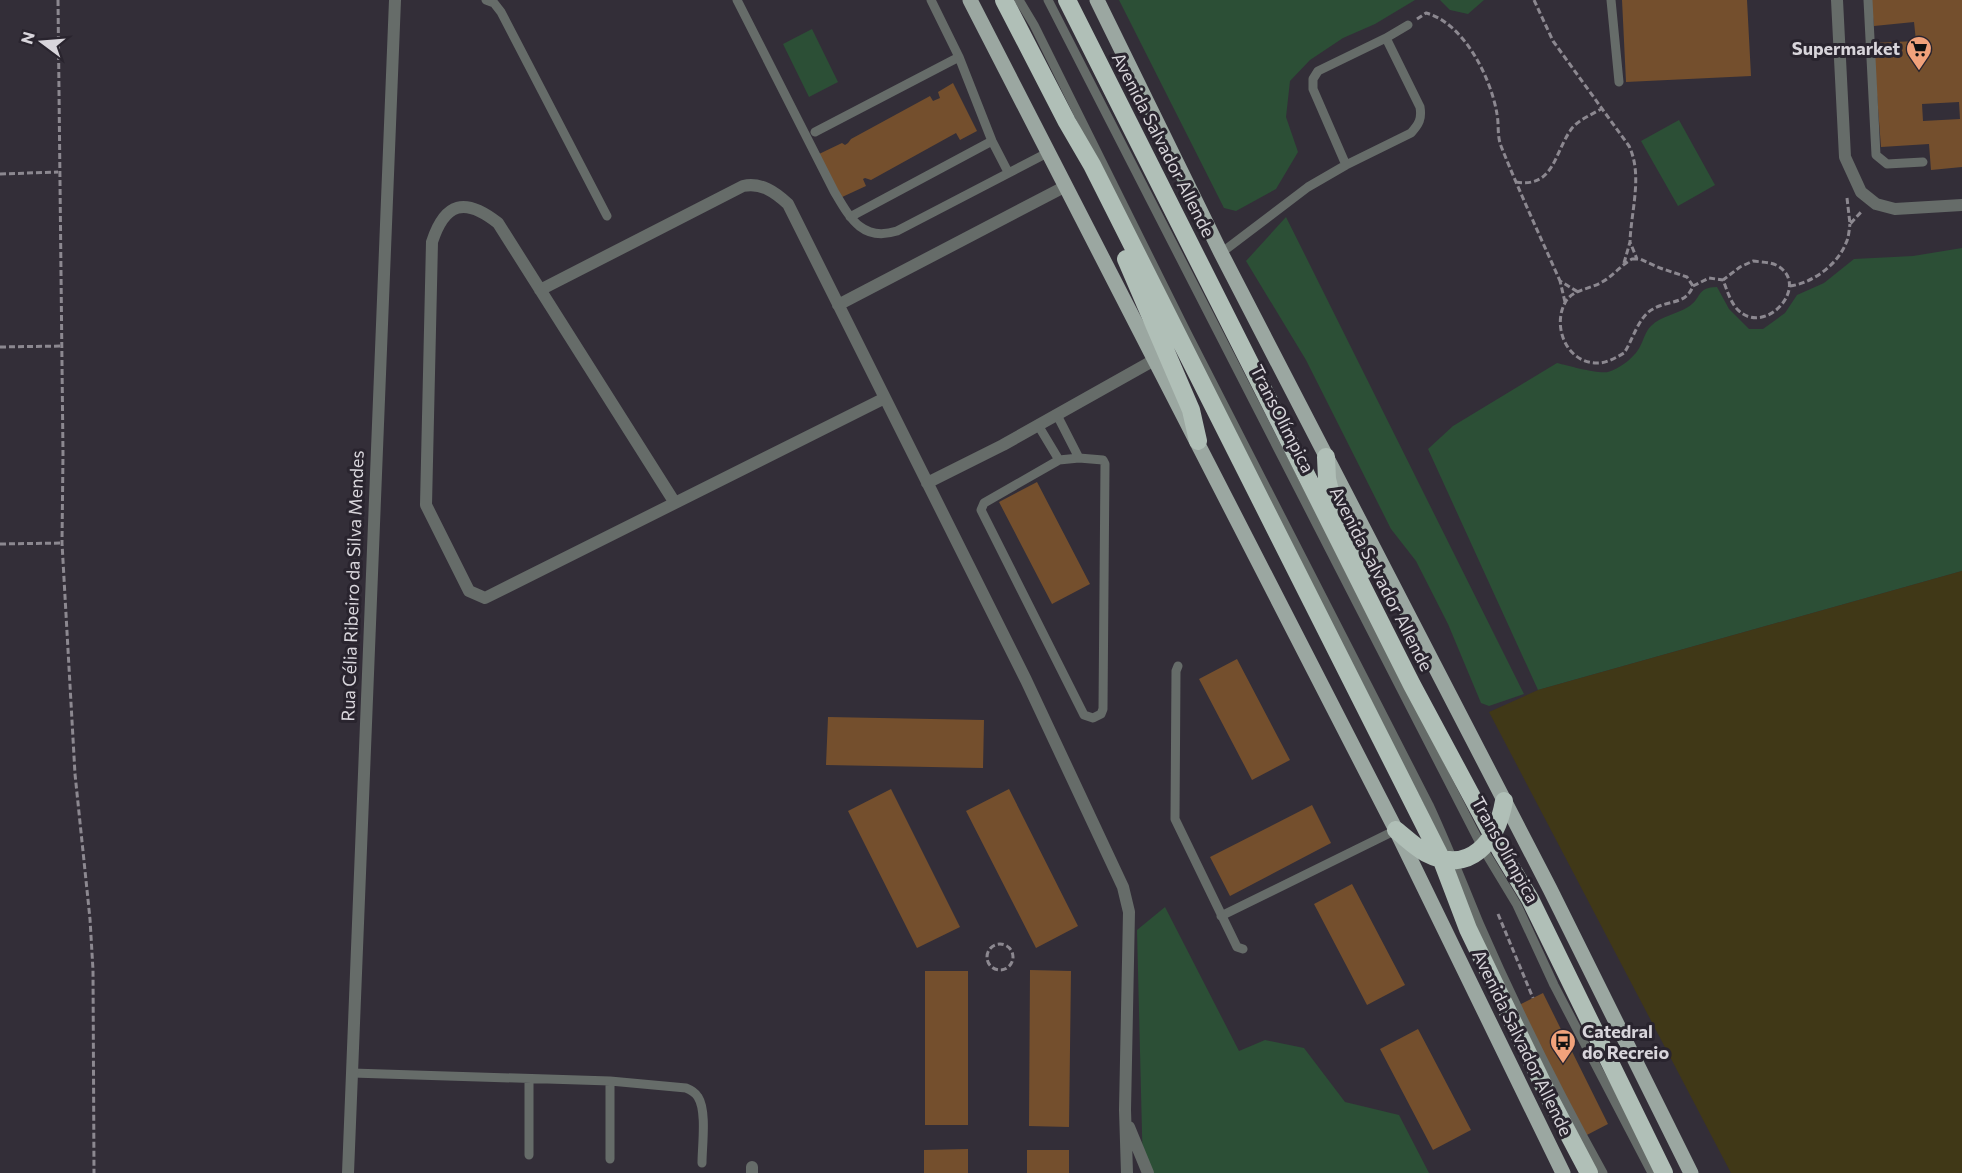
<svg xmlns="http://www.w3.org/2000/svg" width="1962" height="1173" viewBox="0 0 1962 1173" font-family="Commissioner,sans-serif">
  <rect width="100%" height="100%" fill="#332e38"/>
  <path fill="#2c4f36" d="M1119,0H1415L1375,24L1343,38L1310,60L1290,81L1286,117L1298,152L1276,189L1236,211L1224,208Z
    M1440,0H1484L1468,14L1450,10Z
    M812,29L838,82L809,97L783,44Z
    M1679,120L1715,185L1678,206L1641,141Z
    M1286,217L1524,694L1489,706L1481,703L1448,624L1416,561L1391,529L1306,360L1246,261Z
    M1962,248V571L1538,690L1428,449L1453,426L1557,363C1569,366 1598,374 1608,372C1619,369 1632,359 1638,350C1643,343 1645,331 1651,326C1661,316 1677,314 1688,307C1702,299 1696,287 1717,287L1729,309L1749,329H1763L1785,313L1797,295L1824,283L1854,259L1913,256Z
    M1165,907L1239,1051L1265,1040L1304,1048L1345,1102L1399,1115L1429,1173H1143L1137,930Z"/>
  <path fill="#403817" d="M1962,571V1173H1731L1489,712L1538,690Z"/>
  <path fill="#744f2d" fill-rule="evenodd" d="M1622,0H1747L1751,76L1626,82Z
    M1871,0H1962V167L1931,170L1929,144L1881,147L1873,43L1916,41L1914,22L1874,26ZM1959,102L1960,119L1923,121L1922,104Z
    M953,83L977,131L960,140L956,133L871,180L865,178L863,179L866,186L840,198L819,154L842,143L845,145L848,143L851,139L930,96L933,101L940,98L938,92Z
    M1037,482L1090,584L1052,604L999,502Z
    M1237,659L1290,760L1252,780L1199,679Z
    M828,717L984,720L983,768L826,765Z
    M891,789L960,927L917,948L848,811Z
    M1009,789L1078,926L1036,948L966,811Z
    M1312,805L1331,843L1230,896L1210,857Z
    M1352,884L1405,985L1367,1005L1314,904Z
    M1030,970L1071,971L1069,1127L1029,1126Z
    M925,971H968V1125H925Z
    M1543,993L1608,1124L1583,1137L1519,1005Z
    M1418,1029L1471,1130L1433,1150L1380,1049Z
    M968,1149V1173H924V1150Z
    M1027,1150H1069V1173H1027Z"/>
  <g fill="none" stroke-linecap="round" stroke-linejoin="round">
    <path stroke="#8c8890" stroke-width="3" stroke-dasharray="6 3" stroke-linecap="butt" d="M58,0L63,454L62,543L75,774L90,919L93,970L94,1173
      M1534,0L1553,41L1629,146C1643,175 1631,211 1630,242
      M1417,19L1426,13C1464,23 1491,78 1497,114C1499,124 1497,136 1501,146C1519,191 1540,236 1560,281
      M0,174L58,172
      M1516,182C1553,188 1554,155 1570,131C1576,121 1591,115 1601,109
      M1847,198L1850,224L1862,211
      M1632,259H1640L1660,268L1687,277L1693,286C1686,305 1668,300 1653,309C1638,317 1633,340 1624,353C1617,357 1607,363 1598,363C1567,364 1551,326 1566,301C1574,289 1591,289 1602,282C1613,276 1621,265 1632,259Z
      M1753,261C1760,262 1770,262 1776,265C1813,284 1765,339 1737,309C1730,301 1727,290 1723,280L1740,267Z
      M1624,263L1630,242L1637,259
      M1693,286L1709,278L1723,280
      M1790,286C1813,283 1838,264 1846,243C1849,237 1849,230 1850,224
      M1565,302L1560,281L1578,292
      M0,347L62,346
      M0,544L62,543
      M1498,914L1533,998
      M987 957a13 13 0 1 1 26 0a13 13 0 1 1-26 0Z"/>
    <path stroke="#666c69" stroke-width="9" d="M486,0L494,3L501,12L607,216
      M737,0L834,191C850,218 862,242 897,231L1049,152
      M931,0L959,57L992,141L1008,172
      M1019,0L1034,25L1186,331L1429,805C1447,844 1463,884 1479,923C1516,1008 1558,1092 1603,1173
      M1048,0L1482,847L1517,905L1554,985L1652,1173
      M1611,0L1619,82
      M1868,0L1876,155L1887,164L1923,162
      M815,132L959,57
      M1346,165L1313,89V79L1318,71L1386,38L1408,25
      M850,217L992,141
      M1221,253L1308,187L1346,165L1411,133C1419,124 1422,119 1420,107L1386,38
      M1057,415L1079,458
      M1038,425L1059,460
      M1079,458L1103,460L1105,464L1103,709L1101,714L1093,718L1084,715L981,510L984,503L1059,460Z
      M1178,666L1176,671L1175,819L1237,947L1243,949
      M1221,916L1396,830
      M352,1073L610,1081L686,1088C691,1090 695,1092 698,1097C707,1111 702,1146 702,1163
      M529,1079V1155
      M610,1081V1159"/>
    <path stroke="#666c69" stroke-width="12" d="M1837,0L1845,157L1861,192L1876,204L1895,209L1962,205
      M540,290L743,186C761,182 775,192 788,204L1026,680L1123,887L1129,912L1125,1110L1127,1173
      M838,305L1066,186
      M927,483L1003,445L1156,359
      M675,503L498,223C465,197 445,202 432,242L426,505L469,591L485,598L885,398
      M1129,1127L1148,1173
      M752,1167V1173
      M348,1173L395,0"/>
    <path stroke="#9ba7a1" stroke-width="15" d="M970,0L1396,830L1563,1173
      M1097,0L1221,253L1550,889L1691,1173"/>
    <path stroke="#b0bfb7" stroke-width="18" d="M1004,0L1067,122L1092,165L1441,858L1468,929L1550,1099L1589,1173
      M1067,0L1412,685L1501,851L1530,899L1664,1173
      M1126,259L1191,410L1198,441
      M1326,457L1327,479L1330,491L1366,569
      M1396,830C1405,837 1415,847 1426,853C1470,876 1497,841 1504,801"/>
  </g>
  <defs>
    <symbol id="supermarket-pin" viewBox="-11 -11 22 30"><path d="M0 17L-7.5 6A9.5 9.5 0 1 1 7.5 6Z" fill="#f1a27b" stroke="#29242e"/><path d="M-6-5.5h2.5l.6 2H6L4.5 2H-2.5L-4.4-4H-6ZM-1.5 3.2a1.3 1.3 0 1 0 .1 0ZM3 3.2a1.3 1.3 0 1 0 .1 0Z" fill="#111"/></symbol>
    <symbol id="bus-pin" viewBox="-11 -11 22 30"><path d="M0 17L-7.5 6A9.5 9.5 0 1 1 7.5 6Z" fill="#f1a27b" stroke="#29242e"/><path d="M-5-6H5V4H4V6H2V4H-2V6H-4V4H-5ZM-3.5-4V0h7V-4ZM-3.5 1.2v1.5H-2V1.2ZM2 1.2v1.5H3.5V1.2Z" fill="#111"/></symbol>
  </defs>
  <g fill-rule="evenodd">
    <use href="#supermarket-pin" x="1904" y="34" width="30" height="40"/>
    <use href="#bus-pin" x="1548" y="1027" width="30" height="40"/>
  </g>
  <g text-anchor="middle" stroke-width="6" stroke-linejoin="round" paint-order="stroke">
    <g font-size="18" font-weight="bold" fill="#d8d5db" stroke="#29242e" text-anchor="end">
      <text x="1900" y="55">Supermarket</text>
      <text x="1582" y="1038" text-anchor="start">Catedral<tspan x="1582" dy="21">do Recreio</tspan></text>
    </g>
    <g font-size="18" fill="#d8d5db" stroke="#29242e">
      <text transform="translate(1163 145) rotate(63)" y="6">Avenida Salvador Allende</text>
      <text transform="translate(1282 419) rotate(63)" y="6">TransOlímpica</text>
      <text transform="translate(1381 579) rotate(63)" y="6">Avenida Salvador Allende</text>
      <text transform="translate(353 586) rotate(-88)" y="6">Rua Célia Ribeiro da Silva Mendes</text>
      <text transform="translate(1505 850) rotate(61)" y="6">TransOlímpica</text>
      <text transform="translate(1522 1043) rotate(64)" y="6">Avenida Salvador Allende</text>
    </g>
  </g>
  <g transform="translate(42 42) rotate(286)" stroke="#29242e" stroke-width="4.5" paint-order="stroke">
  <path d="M0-4.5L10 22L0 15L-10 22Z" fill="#d8d5db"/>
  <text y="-9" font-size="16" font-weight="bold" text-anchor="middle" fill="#d8d5db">N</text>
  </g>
</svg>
